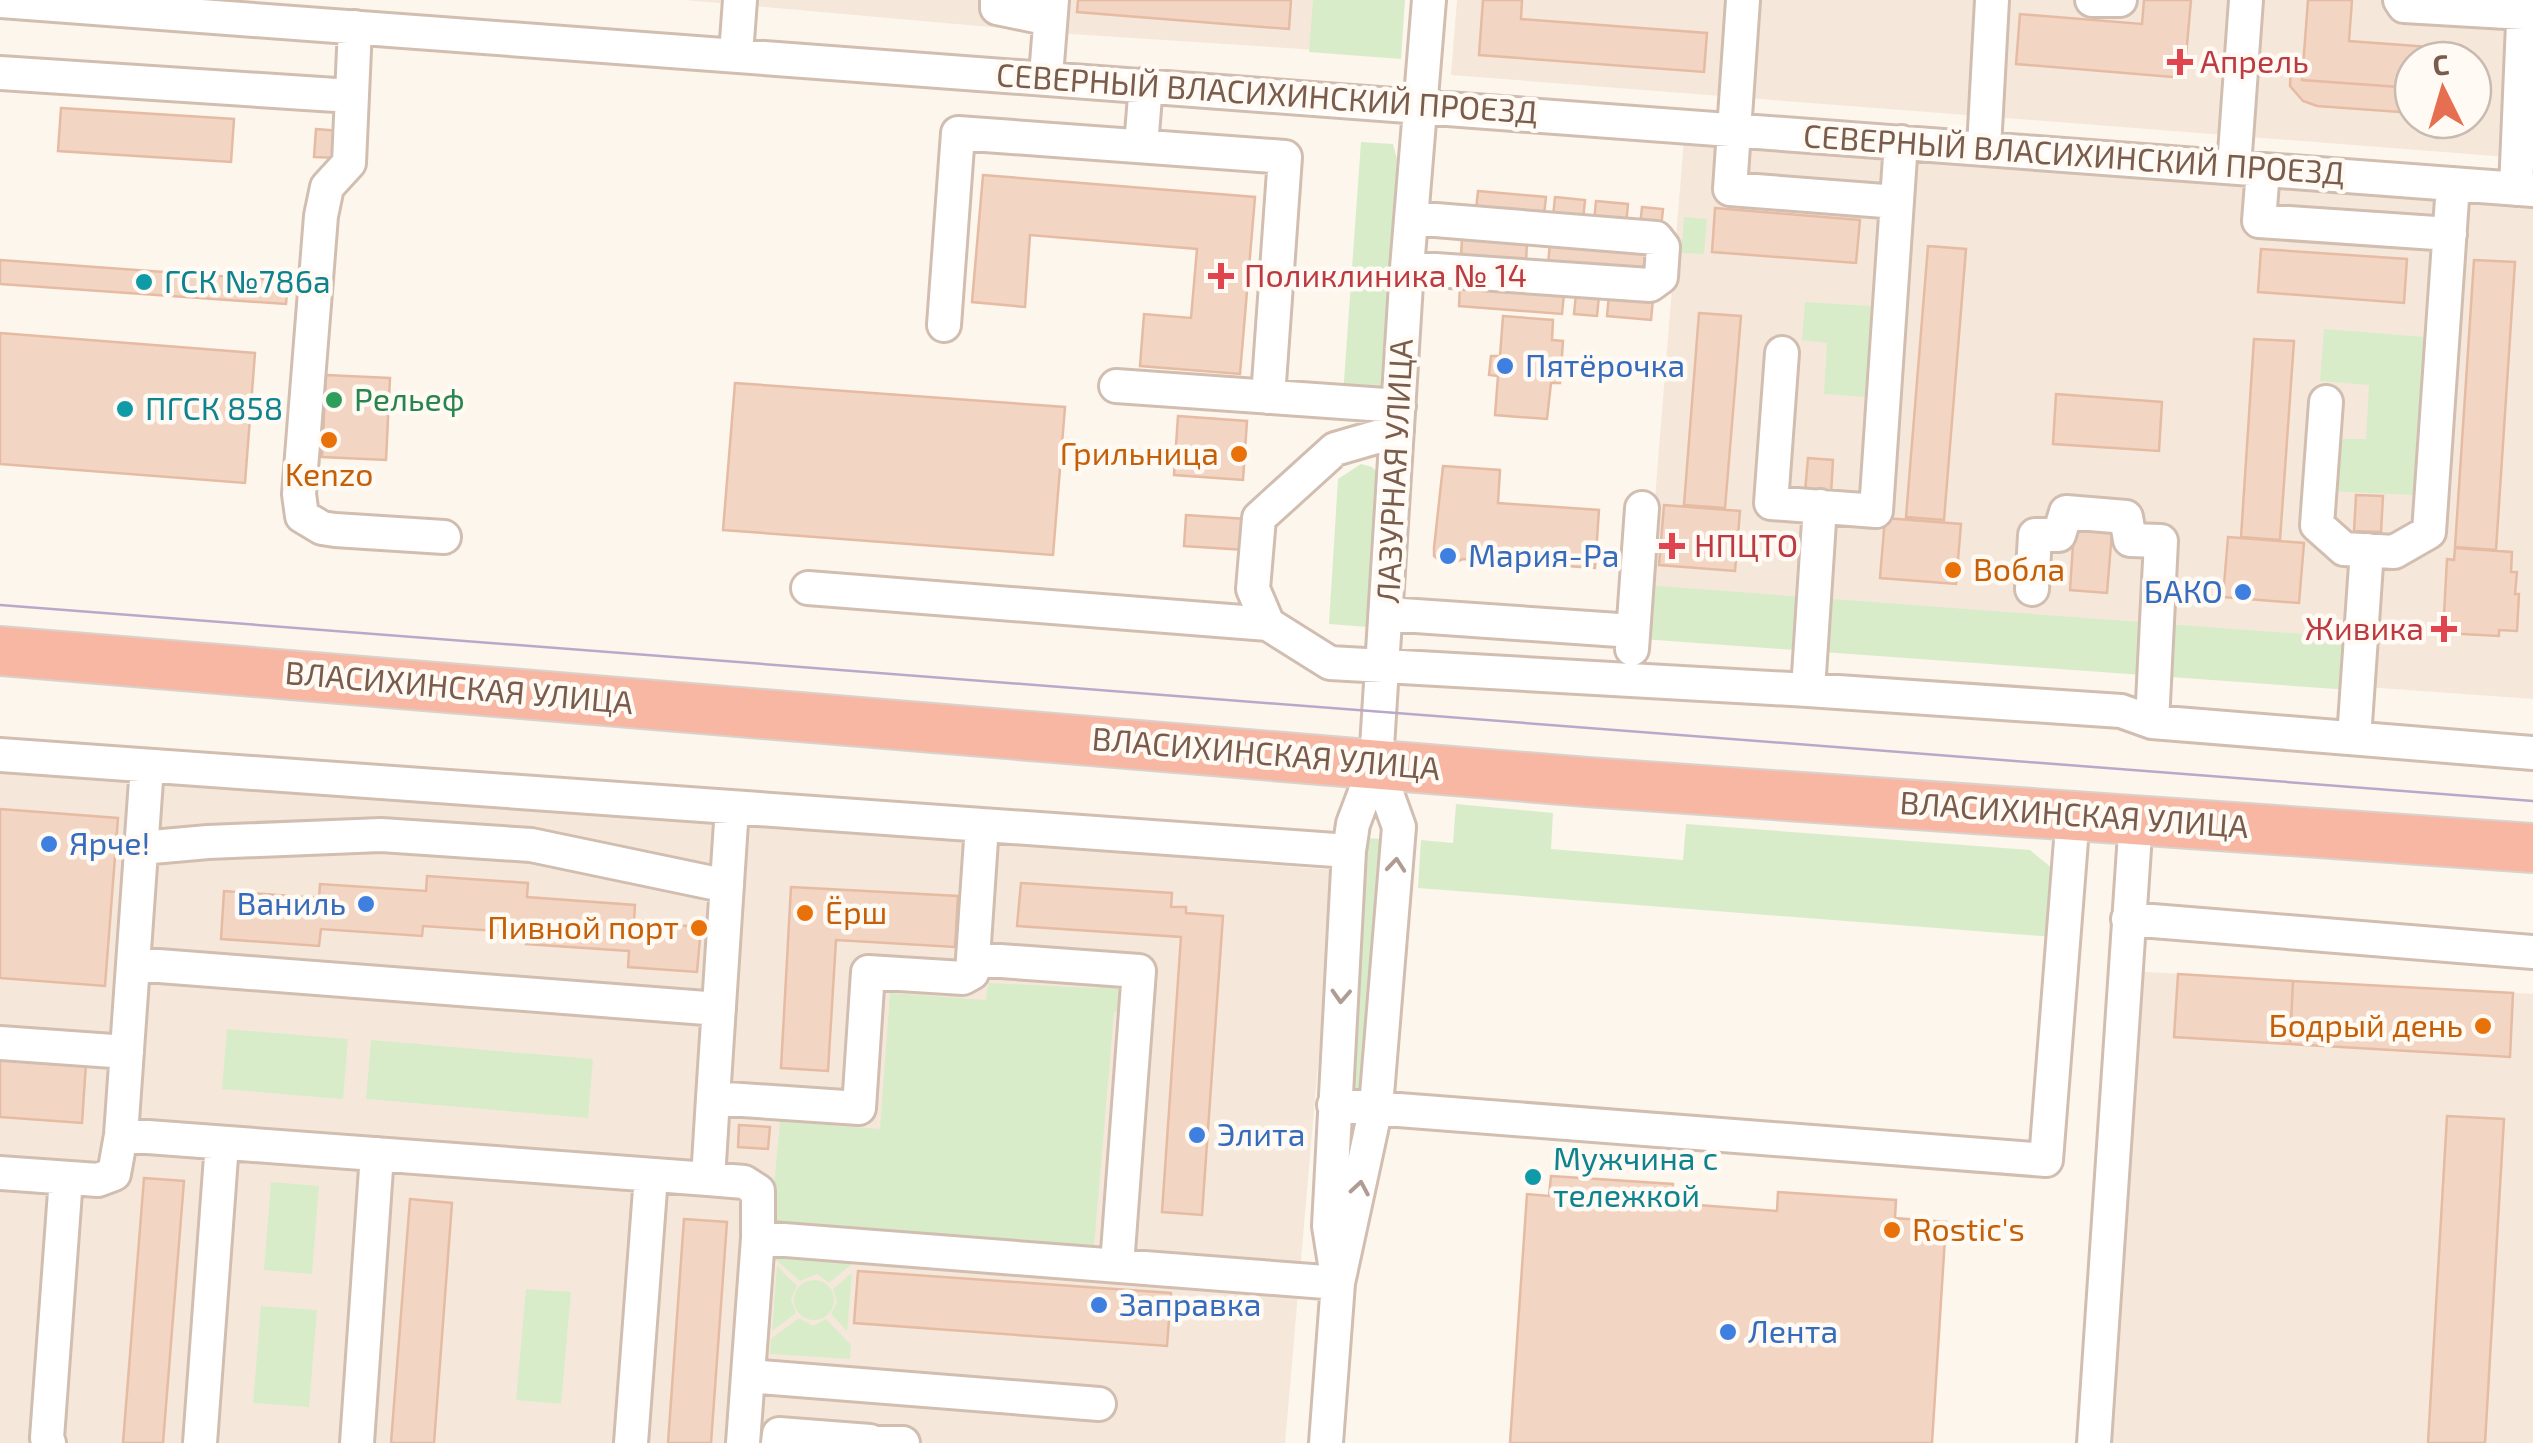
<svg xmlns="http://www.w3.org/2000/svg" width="2533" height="1443" viewBox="0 0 2533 1443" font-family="'Exo 2',sans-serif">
  <rect width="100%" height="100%" fill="#fdf6ec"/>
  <path fill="#f5e8da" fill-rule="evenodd" d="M685,0H1382L1378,54L1056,33Z
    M1457,0H2533V159L1451,75ZM2413,60H2473V120H2413Z
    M1684,139L2533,202V699L1644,635Z
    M0,765L1335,870L1285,1443H0Z
    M2113,970L2533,994V1443H2082Z"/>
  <path fill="#d8ecc9" d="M1313,0H1405L1401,59L1309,52Z
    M1361,142L1393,144L1397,159L1382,398L1343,395Z
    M1684,217L1707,219L1704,254L1681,253Z
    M1805,302L1871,306L1865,397L1824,394L1827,343L1802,340Z
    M2324,329L2425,337L2414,495L2329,491L2332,450L2344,439H2366L2369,385L2320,381Z
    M1361,464L1372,467L1379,474L1368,627L1329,624L1338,479Z
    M1645,585L2355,638L2350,690L1642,639Z
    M1456,804L1553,813L1551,849L1683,860L1686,824L2030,850L2059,874L2054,937L1418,888L1421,840L1453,843Z
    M1362,838L1385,839L1367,1090L1349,1094Z
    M1114,977L1129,987L1128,1004L1114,1013L1094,1246L804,1226L773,1231L771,1218L780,1121L880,1129L890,993L986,1000L988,983L1097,988Z
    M227,1029L348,1039L343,1099L222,1089Z
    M371,1040L593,1059L588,1118L366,1099Z
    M271,1182L319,1186L312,1274L264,1270Z
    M774,1252L854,1259L853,1263L829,1283L817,1274L800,1281L774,1258Z
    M777,1266L797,1286L791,1299L796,1313L772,1331Z
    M852,1273L847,1331L831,1314L837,1302L833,1289Z
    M794 1300a20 20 0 1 1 40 0a20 20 0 1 1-40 0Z
    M526,1289L571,1292L561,1404L516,1400Z
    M261,1306L317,1310L309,1407L253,1403Z
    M799,1318L813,1326L826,1319L851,1345L850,1359L770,1354L771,1339Z"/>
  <path fill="#f3d5c3" stroke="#e6bba3" stroke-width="2.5" d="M1078,0H1291L1289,29L1077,12Z
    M1483,0H1522L1521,19L1707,33L1704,72L1479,55Z
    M2144,0H2191L2184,78L2016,64L2020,14L2142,24Z
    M2308,0H2352L2349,41L2443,48L2442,60H2413V88L2302,80Z
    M2291,62L2303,63L2302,80L2413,88V113L2317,106L2303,101L2290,86Z
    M2473,72L2483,73L2481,118H2473Z
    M61,108L234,119L231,162L58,151Z
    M316,129L340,131L338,158L314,157Z
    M983,175L1255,197L1240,374L1140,366L1144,314L1191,318L1197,249L1030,235L1025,307L972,302Z
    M1478,191L1546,197L1544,215L1476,209Z
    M1555,197L1585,200L1583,220L1553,217Z
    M1596,201L1628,204L1626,225L1594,222Z
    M1642,207L1663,209L1661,228L1640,226Z
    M1715,208L1860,220L1856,263L1712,252Z
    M1462,237L1527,242L1526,262L1461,258Z
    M1550,243L1656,251L1654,273L1548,264Z
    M1928,246L1966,249L1944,520L1906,517Z
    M2261,249L2407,259L2404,303L2258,292Z
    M0,260L288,281L286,304L0,284Z
    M2474,260L2515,262L2496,550L2455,547Z
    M1460,286L1564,294L1562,314L1459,306Z
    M1576,294L1599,296L1597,316L1574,314Z
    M1609,295L1653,299L1651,320L1607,316Z
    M1699,313L1741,316L1725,508L1684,505Z
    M1503,316L1553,320L1552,340L1563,341L1560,383H1551L1547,419L1495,415L1498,376L1489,375L1491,356H1500Z
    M0,333L255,353L245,483L0,464Z
    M2254,339L2294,341L2280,540L2241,537Z
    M326,375L390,378L386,460L322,457Z
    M735,383L1065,407L1053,555L723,530Z
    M2056,394L2162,402L2159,451L2053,444Z
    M1178,416L1247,421L1243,480L1174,475Z
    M1808,458L1833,460L1831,494L1805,492Z
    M1443,466L1500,470L1498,503L1599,510L1595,568L1463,559L1449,565L1440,561L1434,556V548Z
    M2356,495L2383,496L2381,532L2354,531Z
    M1664,505L1740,511L1735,571L1659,565Z
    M1186,515L1262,520L1260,551L1184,546Z
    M1885,518L1961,524L1956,584L1880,578Z
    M2074,529L2112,532L2107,593L2070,590Z
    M2228,537L2304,543L2299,603L2223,597Z
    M2455,548L2512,552L2511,572H2517L2515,594H2519L2517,631L2499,630V636L2443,633L2447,559L2454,560Z
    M0,809L118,818L105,986L0,978Z
    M427,876L528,883L527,897L635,905L634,922L701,927L697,972L628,967L629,951L526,944L527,933L423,926L422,936L321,929L319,946L221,939L224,891L319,898L320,884L426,891Z
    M1021,883L1172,893L1171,907H1186V913L1223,916L1202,1215L1162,1212L1181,937L1017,926Z
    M791,887L958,896L955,947L836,940L828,1071L781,1068Z
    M2178,974L2293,981L2290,1044L2174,1037Z
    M2293,981L2513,993L2510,1057L2290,1044Z
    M0,1056L86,1063L82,1123L0,1117Z
    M2447,1116L2504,1119L2485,1443H2428Z
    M739,1125L770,1127L768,1149L738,1147Z
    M1551,1176L1673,1184L1672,1203L1777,1211L1778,1192L1896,1200L1895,1218L1946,1222L1932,1443H1510L1527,1194L1549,1196Z
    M144,1178L184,1181L163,1443H123Z
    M410,1199L452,1203L434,1443H391Z
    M684,1219L727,1222L711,1443H668Z
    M858,1271L1171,1293L1167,1346L854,1323Z"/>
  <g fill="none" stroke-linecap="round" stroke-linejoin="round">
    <defs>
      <path id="minor" d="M997,0V8L1050,19
        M1743,0L1730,189L1897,202
        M2092,0H2120
        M2400,0L2404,6L2524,13
        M0,1L2533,190
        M355,27L349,163L327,187L321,216L299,494L302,516L322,528L335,530L444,537
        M736,54L740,0
        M0,73L351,96
        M1046,76L1052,0
        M1141,146L1146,84
        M1984,148L1992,0
        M2234,167L2246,0
        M2263,170L2259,221L2450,234
        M2516,189L2524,0
        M1407,268L1650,285L1661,277L1663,247L1656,238L1411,218
        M944,325L958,133L1285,157L1268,397
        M1782,353L1771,503L1876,511L1901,142
        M1116,386L1399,406
        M2326,402L2317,525L2344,549L2394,552L2429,532L2453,184
        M1397,431L1335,449L1259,518L1253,589L1268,624L1330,663L1808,690L1820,506
        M808,588L1268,624
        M2032,589L2035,535H2059L2066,512L2126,517L2130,540L2161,541L2152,722
        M1387,614L1633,631
        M1632,649L1642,508
        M1808,690L2121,711L2152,722L2533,753
        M2354,738L2367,550
        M0,755L1349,851
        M732,807L713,1098L859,1108L868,972L963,978L972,973L982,825
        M141,848L208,842L381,835L531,845L727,886
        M2128,919L2533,952
        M973,959L1139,971L1117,1265
        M133,964L719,1009
        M0,1043L127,1052
        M1334,1105L2046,1160L2073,815
        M121,1135L147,766
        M0,1173L98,1180L114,1174L121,1135L708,1179L744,1182L758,1191V1238L1338,1283
        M708,1179L713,1098
        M1338,1283L1329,1226L1349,851L1353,824L1376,763L1407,268L1429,0
        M748,1376L1099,1404
        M49,1443L47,1438L66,1178
        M200,1443L222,1143
        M357,1443L377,1154
        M631,1443L651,1176
        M743,1443L758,1238
        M778,1443L779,1434L870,1441
        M870,1443H903
        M1326,1443L1338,1283L1376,1107L1399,827L1376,763
        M2094,1443L2136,819"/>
      <path id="highway" d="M0,651L1587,782L2533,848"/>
    </defs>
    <use href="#minor" stroke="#d1beb0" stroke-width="38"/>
    <use href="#highway" stroke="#dad1cd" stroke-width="52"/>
    <use href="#minor" stroke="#fff" stroke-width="32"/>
    <use href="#highway" stroke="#f7b7a3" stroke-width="48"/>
    <path stroke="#b9a8c9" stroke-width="2.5" d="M0,605L2533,801"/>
  </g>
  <defs><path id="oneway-chevron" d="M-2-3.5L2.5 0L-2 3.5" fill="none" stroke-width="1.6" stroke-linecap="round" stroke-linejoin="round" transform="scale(2.5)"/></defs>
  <g stroke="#af9d94">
    <use href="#oneway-chevron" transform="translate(1396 865) rotate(-85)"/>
    <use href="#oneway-chevron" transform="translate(1341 996) rotate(93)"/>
    <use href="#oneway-chevron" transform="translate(1360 1188) rotate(-80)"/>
  </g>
  <g fill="#e0444e" stroke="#fffaf3" stroke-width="4">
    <path d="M2175 47h10v10h10v10h-10v10h-10v-10h-10v-10h10z"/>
    <path d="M1216 261h10v10h10v10h-10v10h-10v-10h-10v-10h10z"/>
    <path d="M1667 531h10v10h10v10h-10v10h-10v-10h-10v-10h10z"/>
    <path d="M2439 614h10v10h10v10h-10v10h-10v-10h-10v-10h10z"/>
  </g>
  <g fill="#0f9aa8" stroke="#fffaf3" stroke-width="4">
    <circle cx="144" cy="282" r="10"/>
    <circle cx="125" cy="409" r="10"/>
    <circle cx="1533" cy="1177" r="10"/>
  </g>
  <g fill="#3f7fe0" stroke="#fffaf3" stroke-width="4">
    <circle cx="1505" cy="366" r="10"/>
    <circle cx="1448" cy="556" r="10"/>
    <circle cx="2243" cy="592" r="10"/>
    <circle cx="49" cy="844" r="10"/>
    <circle cx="366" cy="904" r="10"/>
    <circle cx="1197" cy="1135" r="10"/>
    <circle cx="1099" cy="1305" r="10"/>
    <circle cx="1728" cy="1332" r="10"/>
  </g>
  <circle fill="#2e9e5b" stroke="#fffaf3" stroke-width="4" cx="334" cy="400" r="10"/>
  <g fill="#e8710a" stroke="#fffaf3" stroke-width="4">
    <circle cx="329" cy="440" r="10"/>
    <circle cx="1239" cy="454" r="10"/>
    <circle cx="1953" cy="570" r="10"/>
    <circle cx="805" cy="913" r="10"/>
    <circle cx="699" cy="928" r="10"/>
    <circle cx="2483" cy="1026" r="10"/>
    <circle cx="1892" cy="1230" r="10"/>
  </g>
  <g text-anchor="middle" stroke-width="9" stroke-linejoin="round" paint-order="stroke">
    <g font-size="32" fill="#be3a42" stroke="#fffaf3" text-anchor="start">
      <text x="2200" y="73">Апрель</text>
      <text x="1244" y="287">Поликлиника № 14</text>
      <text x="1694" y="557">НПЦТО</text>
      <text x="2424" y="640" text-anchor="end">Живика</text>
    </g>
    <g font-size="32" fill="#7a5c4d" stroke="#fffaf3">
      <text transform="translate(1267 94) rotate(4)" y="11">СЕВЕРНЫЙ ВЛАСИХИНСКИЙ ПРОЕЗД</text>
      <text transform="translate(2074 155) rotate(4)" y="11">СЕВЕРНЫЙ ВЛАСИХИНСКИЙ ПРОЕЗД</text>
      <text transform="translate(1395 471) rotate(-87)" y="11">ЛАЗУРНАЯ УЛИЦА</text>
      <text transform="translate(459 688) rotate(5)" y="11">ВЛАСИХИНСКАЯ УЛИЦА</text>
      <text transform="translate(1266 754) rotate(5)" y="11">ВЛАСИХИНСКАЯ УЛИЦА</text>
      <text transform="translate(2074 815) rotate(4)" y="11">ВЛАСИХИНСКАЯ УЛИЦА</text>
    </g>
    <g font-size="32" fill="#0d838f" stroke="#fffaf3" text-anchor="start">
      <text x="164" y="293">ГСК №786а</text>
      <text x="145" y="420">ПГСК 858</text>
      <text x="1553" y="1170">Мужчина с<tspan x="1553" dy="37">тележкой</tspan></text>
    </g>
    <g font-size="32" fill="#366cbe" stroke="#fffaf3" text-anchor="start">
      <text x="1525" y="377">Пятёрочка</text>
      <text x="1468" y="567">Мария-Ра</text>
      <text x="2223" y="603" text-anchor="end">БАКО</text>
      <text x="69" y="855">Ярче!</text>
      <text x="346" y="915" text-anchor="end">Ваниль</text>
      <text x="1217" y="1146">Элита</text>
      <text x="1119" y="1316">Заправка</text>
      <text x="1748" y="1343">Лента</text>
    </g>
    <g font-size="32" fill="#27864d" stroke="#fffaf3" text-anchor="start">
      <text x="354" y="411">Рельеф</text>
    </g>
    <g font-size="32" fill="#c56008" stroke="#fffaf3" text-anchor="end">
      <text x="1219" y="465">Грильница</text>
      <text x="329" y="486" text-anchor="middle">Kenzo</text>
      <text x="1973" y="581" text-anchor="start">Вобла</text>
      <text x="825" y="924" text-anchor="start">Ёрш</text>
      <text x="679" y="939">Пивной порт</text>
      <text x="2463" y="1037">Бодрый день</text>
      <text x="1912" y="1241" text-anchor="start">Rostic's</text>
    </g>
  </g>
  <g transform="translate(2443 90) rotate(355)"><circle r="48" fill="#fffaf3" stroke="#cabbb1" stroke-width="2.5"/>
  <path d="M0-8L18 38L0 25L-18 38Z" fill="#e76f51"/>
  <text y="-15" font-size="28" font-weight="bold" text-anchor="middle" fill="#7a5c4d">С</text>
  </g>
</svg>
